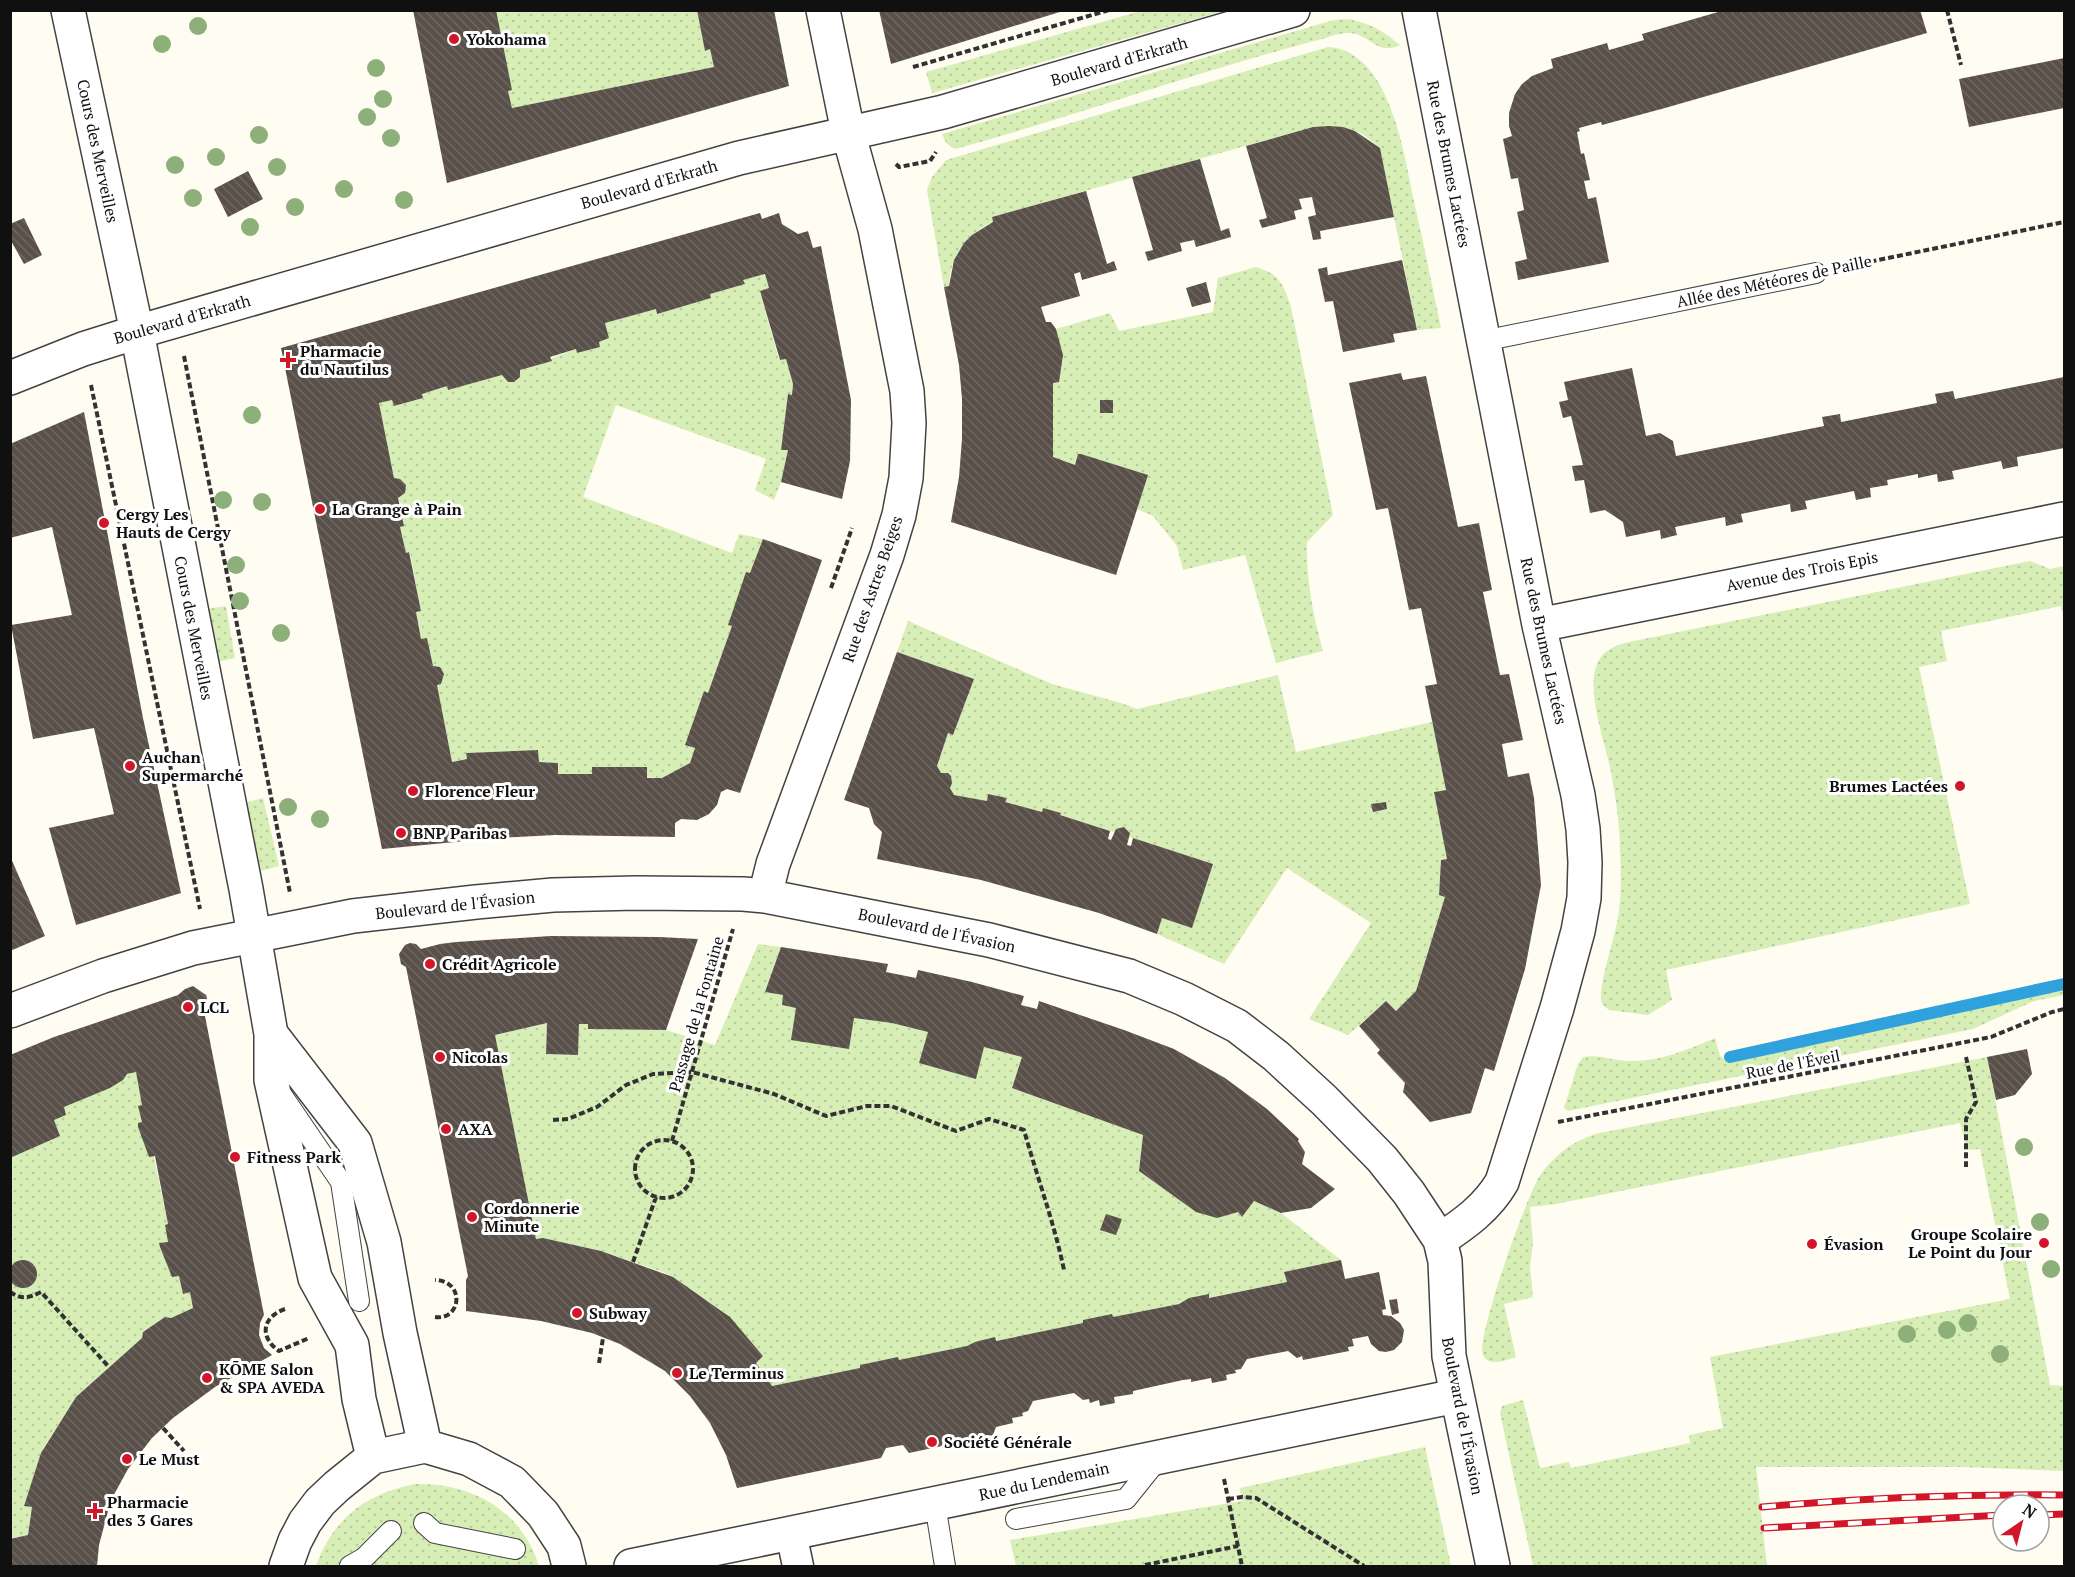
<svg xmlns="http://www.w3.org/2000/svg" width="2075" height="1577" viewBox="0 0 2075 1577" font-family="'PT Serif',serif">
  <defs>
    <pattern id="grass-dots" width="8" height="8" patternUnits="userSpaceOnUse" patternTransform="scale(1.5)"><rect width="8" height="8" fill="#d7efb6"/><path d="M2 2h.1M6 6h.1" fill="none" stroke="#b8cc9b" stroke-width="1.8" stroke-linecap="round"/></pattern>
    <pattern id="building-back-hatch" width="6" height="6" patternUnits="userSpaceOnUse" patternTransform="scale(1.5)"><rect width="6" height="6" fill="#5a504a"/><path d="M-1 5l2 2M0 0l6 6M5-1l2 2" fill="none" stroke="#6d6560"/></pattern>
  </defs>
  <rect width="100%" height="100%" fill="#fffcf2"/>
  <path fill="url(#grass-dots)" d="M1144,10L1224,11L932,93L926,72Z
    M489,11H701L714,67L512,108Z
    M1348,19C1371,24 1381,29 1400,45C1377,56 1371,35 1350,33C1339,32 1325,39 1314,41C1193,73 1076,116 955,149L946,143L942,134L1334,20Z
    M1328,47C1355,48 1374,71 1385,95C1400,127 1406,162 1413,197C1423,241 1432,284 1441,328L1417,330L1380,148C1375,144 1370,140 1365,136C1348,125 1331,127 1313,127L992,217L993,222C966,234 950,256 949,286L944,287L927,190L932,177L946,160Z
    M1256,267C1280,274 1284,286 1291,307L1333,515L1307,542C1306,580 1313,615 1323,651L1276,663L1245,555L1183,570L1177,546L1153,516L1137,509L1053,457V383L1056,329L1110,313L1119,331L1213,312L1218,278Z
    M765,274L769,288L760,292L779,360L786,359L793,384L792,395H788L781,449L788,450L781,482L774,500L755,490L766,459L616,405L583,497L732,553L739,534L763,539L708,693L704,691L686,745L695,748L690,763L662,778L558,774V763L539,762L538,750L466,753L467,759L452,762L427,638L421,639L416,612L421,611L410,553H406L400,527L404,525L379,403L392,400L395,406L423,398L422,394L447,386L448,390L520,370L576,349L578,353L600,347L599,342L609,338L605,323L744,284L743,280Z
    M2030,561L2050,569L2064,566V618L2061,606L1941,631L1947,661L1919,667L1970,904L1666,970L1672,1000L1648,1015L1609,1010C1605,1007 1601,1004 1601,999C1600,981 1613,943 1617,923C1622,899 1621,874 1620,849C1620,823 1615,794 1610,767C1604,740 1586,689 1597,664C1604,648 1619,644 1634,641Z
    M226,606L235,658L217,662L207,609Z
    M908,621L1052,684L1121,703L1137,709L1278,675L1296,752L1432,722L1446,789L1434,792L1447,859L1441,860L1439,894L1445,897L1416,991L1396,1011L1386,1001L1348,1035L1309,1019L1371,923L1287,868L1224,964L1157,934L1162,918L1192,927L1213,864L1060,815L954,795L937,766L948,733L953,735L973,679L897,652Z
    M263,798L279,866L261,871L245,803Z
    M758,944L781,947L765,992L783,995L782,1005L796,1008L849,1049L854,1018L892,1023L928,1032L920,1063L975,1078L984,1047L1022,1057L1012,1088L1143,1135L1139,1171L1196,1212H1238L1242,1217L1254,1201L1281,1213L1341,1260L1284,1272L1287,1282L772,1386L756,1363L763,1356L723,1311L665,1273L601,1251L543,1238L536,1239L495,1035L547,1023L546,1054L578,1055L579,1024H588V1029L666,1030L715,1045Z
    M2064,987V995L2034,1001L1973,1029L1568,1111L1564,1108L1578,1064L1583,1057C1599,1054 1614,1061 1629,1061C1660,1062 1687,1050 1715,1038L1720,1056L1727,1061Z
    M1987,1057L2050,1385L2064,1386V1471L1960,1467H1756L1767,1566H1533L1500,1413L1502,1406L1523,1400L1540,1468L1569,1462L1571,1468L1690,1443L1689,1435L1723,1428L1710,1357L2010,1299L1980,1149L1967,1150L1960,1123L1556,1204L1530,1207L1533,1244L1530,1266L1533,1297L1504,1304L1516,1357C1506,1360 1489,1368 1483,1355C1475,1340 1528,1191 1541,1174C1557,1153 1571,1143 1595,1134Z
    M136,1072L168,1224L190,1292L193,1308L171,1318L165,1317L143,1332L142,1338L76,1397L44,1447L24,1505L32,1507L28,1535L10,1539V1158L60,1136L54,1120L66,1115L64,1107L103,1090L127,1074Z
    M1425,1447L1451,1566H1016L1010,1540L1242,1501L1240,1488Z
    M415,1484C472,1482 522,1511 539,1566H316C333,1519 365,1494 415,1484Z"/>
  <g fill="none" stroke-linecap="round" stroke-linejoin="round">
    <path stroke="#2fa1dd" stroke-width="12" d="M1730,1057L2064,984"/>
  </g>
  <path fill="url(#building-back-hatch)" d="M413,10H496L512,90L508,91L512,108L714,67L710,49L705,51L697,10H774L789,86L447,183Z
    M879,10H1063V11L891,64Z
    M1725,10H1920L1927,33L1665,108L1602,125L1601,122L1579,128L1580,131L1577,132L1581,154L1584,153L1590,180L1584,181L1588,199L1596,197L1609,262L1518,280L1515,262L1527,259L1517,212L1524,210L1518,178L1511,179L1503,139L1512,136L1509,126V113L1515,94L1522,84L1532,76L1553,68L1551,59L1607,43L1609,50L1644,40L1642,34Z
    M2064,58V108L1969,127L1959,79Z
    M1329,126L1343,127L1355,131L1380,148L1394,217L1320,231L1321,239L1313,240L1308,217L1316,215L1312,197L1299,199L1302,209L1294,211L1296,219L1262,228L1259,220L1267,218L1246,146L1313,127Z
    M1200,159L1221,231L1229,228L1231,237L1196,247L1194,240L1180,243L1182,251L1148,261L1145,252L1153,250L1132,177Z
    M248,171L263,199L228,217L214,189Z
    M1086,191L1107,264L1114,261L1117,270L1082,280L1080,272L1074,274L1080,296L1041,307L1046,322H1051L1056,329L1063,355L1059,382L1053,383V457L1075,465L1078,454H1081L1148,475L1116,575L951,522L959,477L962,439V399L959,365L944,287L949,286L954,260L964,243L972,235L993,222L992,217Z
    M760,213L762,219L779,213L782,224L798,234L808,231L813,248L821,246L851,400L850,461L842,499L781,482L788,450H781L788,394L792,395L793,384L786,359L780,360L760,291L769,288L765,274L743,280L745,284L710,294L711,298L657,314L656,309L605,323L609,338L599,342L600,347L577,353L576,349L550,357L552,361L520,370V377L514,382H508L502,375L448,390L447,386L422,394L423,398L394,406L392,400L379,403L394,478L400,479L406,485L405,493L398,498L404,526L400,527L406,553L409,552L421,611L416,612L421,639L427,638L433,666L440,667L444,674L441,684L437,685L452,762L467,759L466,753L538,750L539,762L558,763V774H592V767H647V778H662L690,763L695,748L685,745L704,691L708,693L732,626L728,625L746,572L750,573L763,539L822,560L740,793L727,789L721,792L717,805L709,814L697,820L681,819L675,823V837L555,835L497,838L382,849L281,348Z
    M24,218L42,255L24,264L10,239V224Z
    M1402,260L1417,330L1393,334L1395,342L1343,352L1333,301L1325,302L1318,269L1327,267L1328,275Z
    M1206,282L1211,302L1192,307L1186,288Z
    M1632,368L1646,436L1660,433L1673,441L1676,456L1824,426L1822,417L1840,414L1841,422L1937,403L1935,394L1953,391L1955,399L2064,377V448L2017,457L2018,466L2003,469L2001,461L1952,471L1954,479L1938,482L1937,474L1918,478V474L1887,480L1888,485L1870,488L1871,497L1856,500L1854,491L1805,501L1807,509L1791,512L1790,504L1741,514L1743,522L1726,526L1725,517L1675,527L1677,535L1661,539L1660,530L1626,537L1623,522L1605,510L1590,513L1584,480L1575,481L1572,466L1583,465L1571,416L1563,418L1559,402L1568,400L1564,382Z
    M1401,373L1403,380L1426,376L1458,527L1479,523L1492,590L1483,592L1500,675L1509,674L1523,740L1502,744L1508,777L1529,773L1534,798L1541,885L1525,969L1494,1071L1485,1068L1471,1113L1430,1122L1403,1092L1405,1083L1377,1053L1380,1050L1359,1026L1386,1001L1396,1011L1416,991L1445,897L1439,895L1441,860L1447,859L1434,792L1446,790L1425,686L1437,684L1426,632L1421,608L1409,610L1388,508L1376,510L1349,383Z
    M1100,400H1113V413H1100Z
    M84,412L143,718L181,893L76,925L49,828L114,814L94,728L33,739L11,625L72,615L52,527L10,538V444Z
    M897,652L974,679L953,735L948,733L937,766L941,773H948L951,776L952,783L950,788L954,795L987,801L988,794L1007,798L1005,802L1042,812L1043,808L1061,813L1060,815L1110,831L1108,839L1111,840L1116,829L1124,827L1130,833L1127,845L1131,846L1133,838L1213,864L1192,928L1162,918L1157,934L1099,913L981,880L877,859L882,832L874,824L869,808L844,800Z
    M1386,802L1387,809L1373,812L1371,804Z
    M10,856L45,936L10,951Z
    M551,936L659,937L698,939L666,1030L588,1029V1024H579L578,1055L546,1054L547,1023L495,1035L536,1239L543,1238L601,1251L673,1277L730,1317L763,1356L756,1363L772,1386L860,1368V1365L898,1357L899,1360L967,1346L975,1342L995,1337L996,1341L1083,1323V1320L1112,1314L1113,1317L1179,1304L1189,1298L1209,1294V1298L1287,1282L1284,1272L1341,1260L1345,1279L1379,1272L1386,1309L1382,1310L1383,1315L1391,1316L1400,1323L1404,1330L1402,1342L1394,1350L1386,1352L1379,1351L1371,1344L1368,1336L1352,1339L1354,1346L1348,1347L1349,1351L1303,1360L1302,1356L1297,1358L1288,1351L1247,1359L1241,1369L1235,1370L1236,1373L1226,1375L1227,1380L1212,1383L1211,1378L1191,1382V1379L1183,1380L1133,1391V1394L1114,1397L1115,1403L1100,1406L1099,1400L1090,1403L1089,1399L1083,1400L1074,1393L1033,1401L1028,1411L1022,1413L1023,1416L1012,1418L1013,1423L996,1427L993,1435L909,1453L903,1445L886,1448L881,1458L737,1488L726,1455L710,1423L690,1396L665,1371L620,1344L592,1333L541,1321L466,1311V1280L468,1276L406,967L401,964L399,954L405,945L410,943L416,944L421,949L440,944L456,942Z
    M781,947L888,964L886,972L916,978L918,970L972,982L1024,996L1021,1005L1037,1009L1039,1001L1124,1030L1174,1049L1225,1078L1267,1109L1299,1139L1298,1141L1305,1152L1302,1164L1335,1189L1311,1208L1281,1213L1254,1201L1242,1217L1238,1212L1217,1218L1196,1212L1139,1171L1143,1135L1012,1088L1022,1057L984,1047L976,1079L919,1063L928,1032L892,1023L854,1018L849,1049L791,1040L796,1008L782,1005L783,995L765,992Z
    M193,986L206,995L207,998V1006L204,1011L264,1315L260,1323L259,1335L264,1348L272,1355L215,1387L173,1418L152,1438L128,1469L111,1500L99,1545L97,1566H10V1539L28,1535L32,1507L24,1506L41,1453L76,1397L142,1338L143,1332L165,1317L171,1318L193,1308L190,1292L183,1294L179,1276L172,1277L160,1247L159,1243L168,1242L165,1225L168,1224L155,1156L149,1157L138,1127V1123L142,1122L138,1106L142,1105L136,1072L127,1074L123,1080L110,1088L64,1107L66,1115L54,1120L60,1136L10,1158V1055L54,1037L178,995L185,989Z
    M2027,1049L2032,1074L2015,1095L1996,1100L1987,1057Z
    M1106,1214L1122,1219L1116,1235L1100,1230Z
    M9 1274a14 14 0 1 1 28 0a14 14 0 1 1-28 0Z
    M1397,1299L1399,1313L1392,1315L1389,1300Z"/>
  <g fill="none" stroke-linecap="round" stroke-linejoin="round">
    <defs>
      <path id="service" d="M1483,341L1816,273
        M281,1094L341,1182L359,1301
        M935,1504L945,1566
        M1016,1519L1126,1499L1159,1458
        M424,1523L435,1533L515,1549
        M350,1566L364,1558L391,1531"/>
      <path id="pedestrian" d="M791,1533L798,1566"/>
      <path id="minor" d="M68,10L137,332L246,889L271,1034V1080L315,1278L352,1345L359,1399L373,1457
        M1419,10L1539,625L1578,795L1583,829L1585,862L1584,898L1578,931L1557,1008L1502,1182C1487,1208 1464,1224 1440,1240
        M1539,625L2064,519
        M765,896L773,864L887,555L899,515L906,478L909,423L907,391L875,229L848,132L823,10
        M10,1011L103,976L193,948L353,916L476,902L553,895L636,893L743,894L765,896L989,940L1129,976L1184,999L1237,1026L1276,1056L1324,1100L1382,1159L1409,1193L1440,1240L1445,1261L1449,1356L1493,1566
        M271,1034L355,1143L384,1242L400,1333L425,1446
        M286,1566L295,1541L305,1522L320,1502L337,1486L373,1457L425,1446L469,1459L512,1482L543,1514L564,1546L569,1566
        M631,1566L1456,1396"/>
      <path id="tertiary" d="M10,378L83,349L137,332L739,158L943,112L1293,10"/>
    </defs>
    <use href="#service" stroke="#434343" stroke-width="22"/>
    <use href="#pedestrian" stroke="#434343" stroke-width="33"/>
    <use href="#minor" stroke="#434343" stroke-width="36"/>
    <use href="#tertiary" stroke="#434343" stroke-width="36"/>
    <path stroke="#323232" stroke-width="4" stroke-dasharray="6 3" stroke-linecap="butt" d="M1947,10L1961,65
      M913,67L1109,10
      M896,164L899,167L930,161L936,152
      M1844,267L2064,222
      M184,356L290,893
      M91,385L200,909
      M831,588L852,528
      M1966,1057L1976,1102L1966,1119V1167
      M553,1120L568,1119L597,1107L626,1085L653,1074L692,1072L774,1094L826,1116L867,1106H891L956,1131L989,1119L1024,1130C1037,1177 1054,1222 1064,1270
      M1558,1122L1991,1037L2052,1012L2064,1009
      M635 1169a29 29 0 1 1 58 0a29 29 0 1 1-58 0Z
      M672,1141L733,929
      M633,1262L656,1197
      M10,1292C22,1300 29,1298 41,1292L109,1367
      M285,1309C262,1317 259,1337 279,1351L309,1338
      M435,1317C461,1321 466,1281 435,1280
      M599,1363L603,1338
      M163,1428L184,1451
      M1224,1479L1242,1566
      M1228,1499L1242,1497L1256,1498L1364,1566
      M1145,1565L1238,1546"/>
    <use href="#service" stroke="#fff" stroke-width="20"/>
    <use href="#pedestrian" stroke="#fff" stroke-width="30"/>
    <use href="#minor" stroke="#fff" stroke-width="33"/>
    <use href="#tertiary" stroke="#fff" stroke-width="33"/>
    <defs>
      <path id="rail" d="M1762,1507C1862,1498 1964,1494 2064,1495
        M2039,1515L2064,1514
        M1764,1528L2003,1515"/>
    </defs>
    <use href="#rail" stroke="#d1162a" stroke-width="7"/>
    <use href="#rail" stroke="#fff" stroke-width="4.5" stroke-dasharray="14" stroke-linecap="butt"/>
  </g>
  <g fill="#8daf7a">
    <circle cx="198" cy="26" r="9"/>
    <circle cx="162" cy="44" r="9"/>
    <circle cx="376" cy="68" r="9"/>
    <circle cx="383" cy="99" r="9"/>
    <circle cx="367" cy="117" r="9"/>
    <circle cx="259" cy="135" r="9"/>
    <circle cx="391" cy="138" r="9"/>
    <circle cx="216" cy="157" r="9"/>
    <circle cx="175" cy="165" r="9"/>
    <circle cx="277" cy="167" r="9"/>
    <circle cx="344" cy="189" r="9"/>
    <circle cx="193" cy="198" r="9"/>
    <circle cx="404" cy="200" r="9"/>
    <circle cx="295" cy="207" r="9"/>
    <circle cx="250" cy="227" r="9"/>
    <circle cx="252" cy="415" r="9"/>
    <circle cx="223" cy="500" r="9"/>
    <circle cx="262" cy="502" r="9"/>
    <circle cx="236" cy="565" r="9"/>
    <circle cx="240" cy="601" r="9"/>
    <circle cx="281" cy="633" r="9"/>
    <circle cx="288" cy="807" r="9"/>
    <circle cx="320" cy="819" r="9"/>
    <circle cx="2024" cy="1147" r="9"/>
    <circle cx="2040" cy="1222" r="9"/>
    <circle cx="2051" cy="1269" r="9"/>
    <circle cx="1968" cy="1323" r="9"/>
    <circle cx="1947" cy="1330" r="9"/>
    <circle cx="1907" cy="1334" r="9"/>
    <circle cx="2000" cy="1354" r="9"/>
  </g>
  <g fill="#d1162a" stroke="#fff" stroke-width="2">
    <circle cx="454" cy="39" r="6"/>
    <path d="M285 351h6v6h6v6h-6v6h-6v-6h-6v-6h6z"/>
    <circle cx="320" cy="509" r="6"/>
    <circle cx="104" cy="523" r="6"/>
    <circle cx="130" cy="766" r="6"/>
    <circle cx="1960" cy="786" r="6"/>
    <circle cx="413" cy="791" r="6"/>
    <circle cx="401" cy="833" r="6"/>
    <circle cx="430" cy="964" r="6"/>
    <circle cx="188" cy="1007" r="6"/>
    <circle cx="440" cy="1057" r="6"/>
    <circle cx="446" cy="1129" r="6"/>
    <circle cx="235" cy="1157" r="6"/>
    <circle cx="472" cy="1217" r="6"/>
    <circle cx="2044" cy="1243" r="6"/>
    <circle cx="1812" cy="1244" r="6"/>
    <circle cx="577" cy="1313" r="6"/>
    <circle cx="677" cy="1373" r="6"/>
    <circle cx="207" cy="1378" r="6"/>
    <circle cx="932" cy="1442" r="6"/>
    <circle cx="127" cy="1459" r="6"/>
    <path d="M92 1502h6v6h6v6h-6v6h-6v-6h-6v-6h6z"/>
  </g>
  <g text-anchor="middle" stroke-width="6" stroke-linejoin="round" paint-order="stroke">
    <g font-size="16" font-weight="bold" fill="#101010" stroke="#fff" text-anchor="start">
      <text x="466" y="45">Yokohama</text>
      <text x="300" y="357">Pharmacie<tspan x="300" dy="18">du Nautilus</tspan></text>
      <text x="332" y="515">La Grange à Pain</text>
      <text x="116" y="520">Cergy Les<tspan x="116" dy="18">Hauts de Cergy</tspan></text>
      <text x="142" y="763">Auchan<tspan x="142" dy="18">Supermarché</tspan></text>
      <text x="1948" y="792" text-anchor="end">Brumes Lactées</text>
      <text x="425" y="797">Florence Fleur</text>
      <text x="413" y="839">BNP Paribas</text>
      <text x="442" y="970">Crédit Agricole</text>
      <text x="200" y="1013">LCL</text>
      <text x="452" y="1063">Nicolas</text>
      <text x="458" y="1135">AXA</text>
      <text x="247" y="1163">Fitness Park</text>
      <text x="484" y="1214">Cordonnerie<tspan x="484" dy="18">Minute</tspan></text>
      <text x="2032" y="1240" text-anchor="end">Groupe Scolaire<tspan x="2032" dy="18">Le Point du Jour</tspan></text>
      <text x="1824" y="1250">Évasion</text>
      <text x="589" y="1319">Subway</text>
      <text x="219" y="1375">KŌME Salon<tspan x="219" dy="18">&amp; SPA AVEDA</tspan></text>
      <text x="689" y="1379">Le Terminus</text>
      <text x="944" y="1448">Société Générale</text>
      <text x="139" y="1465">Le Must</text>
      <text x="107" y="1508">Pharmacie<tspan x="107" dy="18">des 3 Gares</tspan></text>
    </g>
    <g font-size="16" fill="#101010" stroke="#fff">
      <text transform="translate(1119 61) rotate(-16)" y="6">Boulevard d'Erkrath</text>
      <text transform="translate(98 151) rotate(78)" y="6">Cours des Merveilles</text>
      <text transform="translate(1449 164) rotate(79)" y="6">Rue des Brumes Lactées</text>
      <text transform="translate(649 184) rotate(-16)" y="6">Boulevard d'Erkrath</text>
      <text transform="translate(1774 281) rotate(-12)" y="6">Allée des Météores de Paille</text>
      <text transform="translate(182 319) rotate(-16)" y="6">Boulevard d'Erkrath</text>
      <text transform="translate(1802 571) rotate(-11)" y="6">Avenue des Trois Epis</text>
      <text transform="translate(872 589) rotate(-71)" y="6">Rue des Astres Beiges</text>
      <text transform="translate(194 628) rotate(79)" y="6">Cours des Merveilles</text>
      <text transform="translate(1544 641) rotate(78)" y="6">Rue des Brumes Lactées</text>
      <text transform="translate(455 905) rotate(-6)" y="6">Boulevard de l'Évasion</text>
      <text transform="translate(937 930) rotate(12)" y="6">Boulevard de l'Évasion</text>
      <text transform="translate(696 1014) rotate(-74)" y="6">Passage de la Fontaine</text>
      <text transform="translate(1793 1064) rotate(-11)" y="6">Rue de l'Éveil</text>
      <text transform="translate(1463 1416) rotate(79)" y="6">Boulevard de l'Évasion</text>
      <text transform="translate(1044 1481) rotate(-12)" y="6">Rue du Lendemain</text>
    </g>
  </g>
  <rect width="2075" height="1577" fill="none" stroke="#101010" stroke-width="24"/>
  <g transform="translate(2021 1523) rotate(35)"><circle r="28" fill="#ffffff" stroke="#9f9f9f" stroke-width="1.5"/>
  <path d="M0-4.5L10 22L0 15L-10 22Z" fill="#d1162a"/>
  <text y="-9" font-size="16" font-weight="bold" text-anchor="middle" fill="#101010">N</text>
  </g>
</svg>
